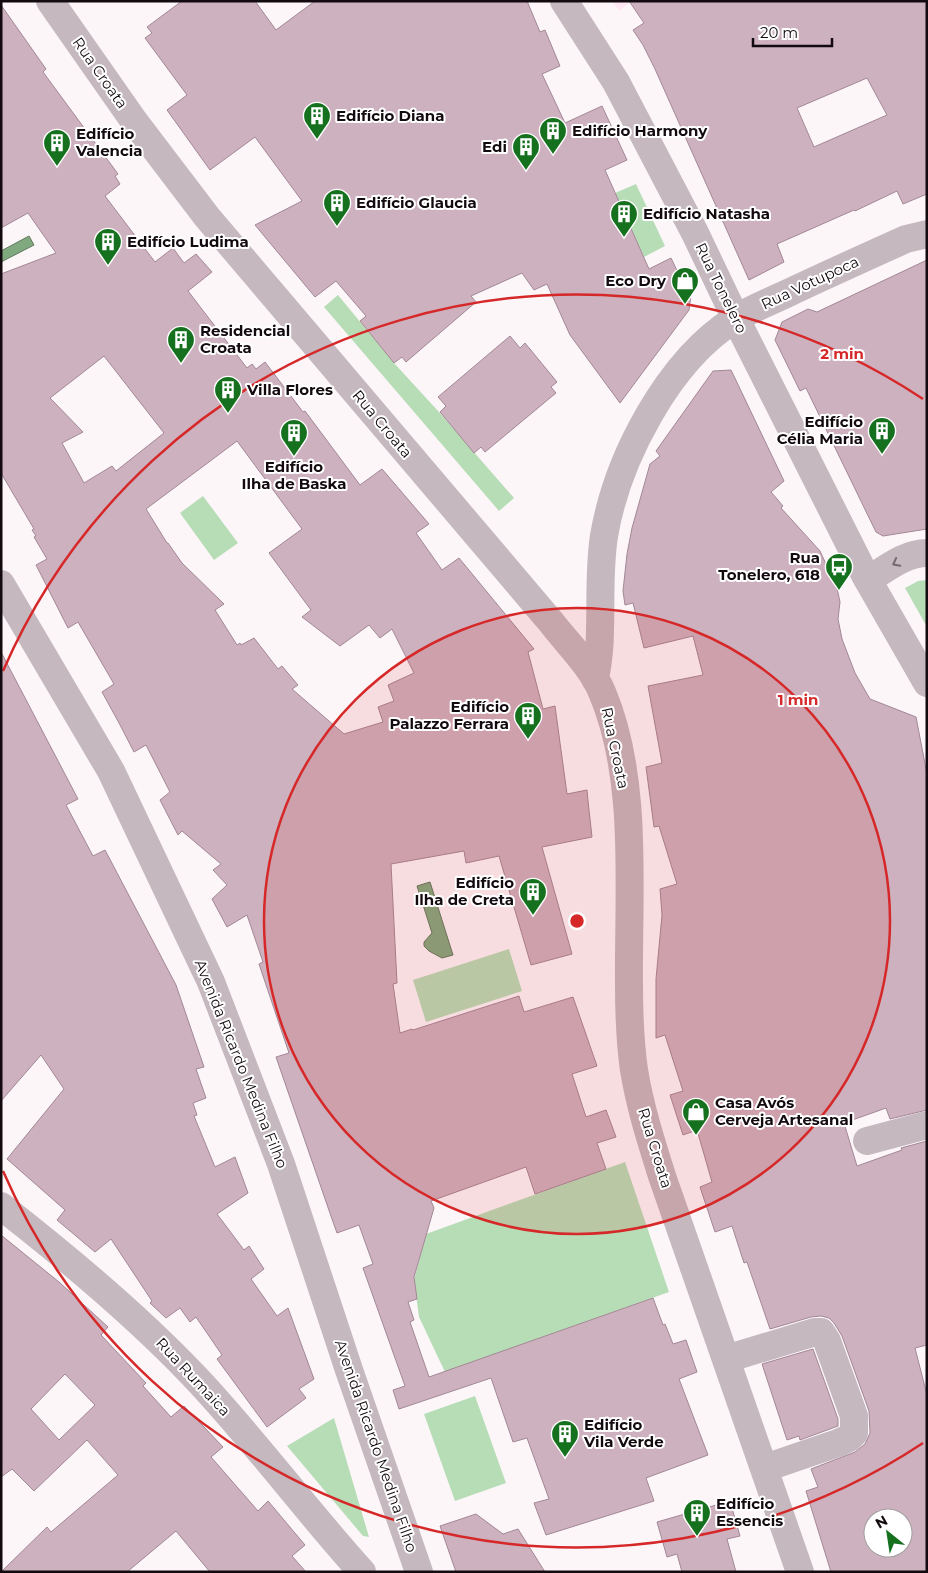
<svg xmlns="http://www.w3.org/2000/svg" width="928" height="1573" viewBox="0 0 928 1573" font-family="Montserrat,sans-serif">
  <rect width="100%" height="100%" fill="#fcf6f9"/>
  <path fill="#fee7f2" d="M612,1H632L619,11Z"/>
  <path fill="#b7ddb6" d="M636,184L665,246L644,257L615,193Z
    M338,295L394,363L439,412L514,498L499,511L324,307Z
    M203,496L238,543L214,560L180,513Z
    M927,580V627L905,588L918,581Z
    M509,949L522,991L426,1022L413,980Z
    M625,1162L669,1292L445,1372L419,1317L414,1280L426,1234Z
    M475,1396L506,1483L455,1501L424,1414Z
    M334,1418L369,1537L363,1536L287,1446Z"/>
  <path fill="#81a980" stroke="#60795e" d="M29,236L34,245L1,262V251Z
    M430,882L453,955L442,958L429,951L424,946V942L432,933L417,886Z"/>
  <path fill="#cdb1bf" stroke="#a38795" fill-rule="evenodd" d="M182,1H255L276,30L315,1H527L540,32L545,30L560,66L542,74L565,123L602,106L627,160L605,170L649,269L671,258L681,279L683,278L691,295L689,310L620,403L570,335L547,284L534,290L522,273L471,296L476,302L406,362L402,357L394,363L360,321L366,316L336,281L315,297L255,225L302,201L255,137L210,170L167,110L187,95L145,38L152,33L147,27Z
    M629,1H927V194L903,204L897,191L855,211L854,210L777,244L784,262L749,280L655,69L643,45L633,30L644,23ZM867,78L887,115L814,147L797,108Z
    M1,5L46,69L43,72L118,174L115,176L120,184L105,196L155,262L173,248L184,263L196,254L212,272L188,291L247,368L252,364L256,369L265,362L303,412L305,411L360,485L382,469L429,524L416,533L442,570L459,558L534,649L528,652L543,709L555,706L567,794L587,790L588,801L592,837L542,847L572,954L531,965L499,856L466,863L464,851L391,864L397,983L393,984L400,1033L412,1029L413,1030L519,996L524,1012L573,997L597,1066L572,1074L586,1117L606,1110L616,1137L597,1143L606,1169L535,1194L526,1167L431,1201L434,1208L414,1277L417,1299L408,1302L414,1320L410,1322L429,1377L653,1298L663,1325L665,1324L673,1344L686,1340L697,1372L679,1379L708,1455L646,1478L654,1501L546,1535L534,1503L549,1499L527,1438L513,1442L491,1378L399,1409L393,1390L405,1386L363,1268L373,1264L359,1225L337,1233L332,1219L276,1057L289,1053L259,964L263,962L247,915L227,927L212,899L227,885L213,870L221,864L182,831L178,835L160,800L170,792L146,745L134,752L119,723L102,692L114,684L78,622L68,628L36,565L47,559L34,537L36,536L32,530L34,529L1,473V274L56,253L28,213L1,228ZM104,356L164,433L116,471L112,466L84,483L62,443L83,432L50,398ZM237,441L302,529L269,553L311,610L302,617L340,646L369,625L380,638L392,629L414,673L388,685L394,701L378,707L383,722L344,734L292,689L298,685L282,666L278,669L254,638L241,645L240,643L237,645L215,610L224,604L182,563L168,543H167L146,509Z
    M927,260V529L883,536L876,532L806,388L800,391L775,340L782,322L808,309L817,312Z
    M510,336L520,348L525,343L557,382L551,387L556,393L485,452L481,447L474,453L440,412L446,406L438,397Z
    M731,370L784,481L771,492L783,506L781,508L820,551L837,588L840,602L838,619L842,639L855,673L870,699L916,717L927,774V1110L890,1119L886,1108L844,1123L857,1166L902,1150L901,1148L927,1141V1345L915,1348L927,1395V1572H831L806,1491L818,1487L811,1469L855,1452L865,1444L870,1433L869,1411L842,1336L834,1323L829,1318L821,1316L811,1317L770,1329L747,1262L744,1263L732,1226L715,1232L700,1187L712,1182L697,1130L683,1135L670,1095L683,1091L665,1035L656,1038V979L662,915L660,889L677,884L659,826L654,827L646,767L662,763L648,686L703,675L693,636L644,648L633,603L625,605L623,591L627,554L632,528L650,464L660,456L656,451L713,371ZM873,1518H903V1548H873Z
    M1,652L78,799L66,805L93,856L105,850L176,985L204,1067L196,1069L206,1098L193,1103L197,1115L194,1116L215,1167L235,1157L248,1193L217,1214L244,1250L249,1246L264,1269L251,1279L277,1316L288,1308L314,1379L299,1389L306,1398L267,1427L217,1359L222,1355L196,1317L190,1322L180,1308L166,1318L150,1303L152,1301L111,1239L95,1252L57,1220L65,1210L7,1159L64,1089L41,1055L1,1101Z
    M1,1235L59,1282L108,1327L101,1335L146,1383L143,1386L171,1417L184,1406L223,1447L211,1457L258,1511L268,1501L305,1545L292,1556L306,1572H210L176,1531L127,1572H1L47,1527L51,1532L118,1475L87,1440L34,1491L12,1469L1,1477ZM65,1374L95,1405L59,1440L31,1409Z
    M813,1349L838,1419V1426L800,1440L799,1436L787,1440L762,1364Z
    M730,1501L740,1536L727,1539L736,1572H682L677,1554L667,1557L657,1522Z
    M476,1514L503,1534L518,1529L545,1572H456L440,1526Z"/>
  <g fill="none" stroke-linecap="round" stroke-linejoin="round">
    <path stroke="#c5b8be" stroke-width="28" d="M50,1L134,121L207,217L551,622C568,644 591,666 602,692C639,779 628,891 629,984C629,1012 630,1042 634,1070C640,1107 651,1141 662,1176L800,1572
      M868,580C886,569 905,553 927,553
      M1,584L111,771L211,982L281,1164L349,1370L419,1572
      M595,679C598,663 600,647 600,630C601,599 599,568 604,536C617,459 668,361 735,319C751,309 769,302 786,294C826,275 866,257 906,239L927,234
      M867,1141L927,1125
      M1,1206C69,1259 135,1314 194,1376C253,1438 304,1508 362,1572
      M726,1359L815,1332H821L827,1341L854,1416V1433L849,1438L838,1443L765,1468"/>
    <path stroke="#c5b8be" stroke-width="28" d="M564,1L616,82L695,233L736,319L865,575L927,683"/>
  </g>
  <defs><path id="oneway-chevron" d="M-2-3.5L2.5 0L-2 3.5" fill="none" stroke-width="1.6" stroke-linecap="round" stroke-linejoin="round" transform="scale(1.25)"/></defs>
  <use stroke="#756a6f" href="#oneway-chevron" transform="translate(896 563) rotate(152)"/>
  <circle cx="577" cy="921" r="313" fill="#d62828" fill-opacity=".12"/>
  <g fill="none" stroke="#d62828" stroke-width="2.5">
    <circle cx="577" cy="921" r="313"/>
    <path d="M923 1443A626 626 0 0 1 3 1171M3 671A626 626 0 0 1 923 399"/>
  </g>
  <defs>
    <symbol id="building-pin" viewBox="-11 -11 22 30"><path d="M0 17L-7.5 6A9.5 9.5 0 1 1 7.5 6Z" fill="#16711e" stroke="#fff"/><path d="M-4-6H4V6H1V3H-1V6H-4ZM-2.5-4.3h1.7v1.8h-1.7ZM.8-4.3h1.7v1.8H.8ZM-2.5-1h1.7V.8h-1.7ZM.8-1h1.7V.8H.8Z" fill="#fff"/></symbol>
    <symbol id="shop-pin" viewBox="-11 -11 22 30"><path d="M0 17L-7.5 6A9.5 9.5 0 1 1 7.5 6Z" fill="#16711e" stroke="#fff"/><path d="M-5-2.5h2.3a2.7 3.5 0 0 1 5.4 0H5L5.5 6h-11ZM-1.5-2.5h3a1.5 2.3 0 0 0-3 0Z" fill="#fff"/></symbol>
    <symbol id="bus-pin" viewBox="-11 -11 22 30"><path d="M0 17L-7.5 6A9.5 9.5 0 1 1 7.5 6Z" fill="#16711e" stroke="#fff"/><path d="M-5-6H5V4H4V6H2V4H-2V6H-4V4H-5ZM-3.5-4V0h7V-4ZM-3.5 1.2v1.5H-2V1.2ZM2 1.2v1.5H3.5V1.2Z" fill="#fff"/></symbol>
  </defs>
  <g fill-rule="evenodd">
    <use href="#building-pin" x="301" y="100" width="32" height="43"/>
    <use href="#building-pin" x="537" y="115" width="32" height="43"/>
    <use href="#building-pin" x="41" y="127" width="32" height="43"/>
    <use href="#building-pin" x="510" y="131" width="32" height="43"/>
    <use href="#building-pin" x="321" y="187" width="32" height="43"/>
    <use href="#building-pin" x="608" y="198" width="32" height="43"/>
    <use href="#building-pin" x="92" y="226" width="32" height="43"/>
    <use href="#shop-pin" x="669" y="265" width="32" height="43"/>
    <use href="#building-pin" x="165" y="324" width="32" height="43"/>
    <use href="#building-pin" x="212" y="374" width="32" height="43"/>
    <use href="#building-pin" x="866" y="415" width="32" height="43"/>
    <use href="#building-pin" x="278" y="417" width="32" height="43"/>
    <use href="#bus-pin" x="823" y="551" width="32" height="43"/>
    <use href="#building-pin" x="512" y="700" width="32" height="43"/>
    <use href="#building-pin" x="517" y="876" width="32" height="43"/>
    <use href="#shop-pin" x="680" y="1096" width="32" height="43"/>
    <use href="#building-pin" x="549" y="1418" width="32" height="43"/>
    <use href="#building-pin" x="681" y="1497" width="32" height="43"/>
  </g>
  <g text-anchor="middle" stroke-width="4" stroke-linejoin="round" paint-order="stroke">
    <g font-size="15" fill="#130a0f" stroke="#fff">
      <text transform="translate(100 73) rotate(55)" y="5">Rua Croata</text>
      <text transform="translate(810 283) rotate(-25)" y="5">Rua Votupoca</text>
      <text transform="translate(721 288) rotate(64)" y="5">Rua Tonelero</text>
      <text transform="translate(382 424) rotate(50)" y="5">Rua Croata</text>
      <text transform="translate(615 748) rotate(78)" y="5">Rua Croata</text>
      <text transform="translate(241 1064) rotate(68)" y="5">Avenida Ricardo Medina Filho</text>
      <text transform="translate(655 1148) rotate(73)" y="5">Rua Croata</text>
      <text transform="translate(193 1377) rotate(47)" y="5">Rua Rumaica</text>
      <text transform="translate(376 1446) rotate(71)" y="5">Avenida Ricardo Medina Filho</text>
    </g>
    <g font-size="15" font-weight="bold" fill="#130a0f" stroke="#fff" text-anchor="start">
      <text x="336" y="121">Edifício Diana</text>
      <text x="572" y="136">Edifício Harmony</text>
      <text x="76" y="139">Edifício<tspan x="76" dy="17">Valencia</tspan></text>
      <text x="507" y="152" text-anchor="end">Edi</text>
      <text x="356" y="208">Edifício Glaucia</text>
      <text x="643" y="219">Edifício Natasha</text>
      <text x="127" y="247">Edifício Ludima</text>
      <text x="666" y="286" text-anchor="end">Eco Dry</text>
      <text x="200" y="336">Residencial<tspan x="200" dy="17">Croata</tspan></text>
      <text x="247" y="395">Villa Flores</text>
      <text x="863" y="427" text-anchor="end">Edifício<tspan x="863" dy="17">Célia Maria</tspan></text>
      <text x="294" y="472" text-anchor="middle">Edifício<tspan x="294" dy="17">Ilha de Baska</tspan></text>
      <text x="820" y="563" text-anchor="end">Rua<tspan x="820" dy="17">Tonelero, 618</tspan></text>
      <text x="509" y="712" text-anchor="end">Edifício<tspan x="509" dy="17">Palazzo Ferrara</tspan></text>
      <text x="514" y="888" text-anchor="end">Edifício<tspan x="514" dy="17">Ilha de Creta</tspan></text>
      <text x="715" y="1108">Casa Avós<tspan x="715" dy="17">Cerveja Artesanal</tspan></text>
      <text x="584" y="1430">Edifício<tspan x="584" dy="17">Vila Verde</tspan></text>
      <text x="716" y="1509">Edifício<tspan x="716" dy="17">Essencis</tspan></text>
    </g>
  </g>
  <circle cx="577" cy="921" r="8" fill="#d62828" stroke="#fff" stroke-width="2.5"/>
  <g font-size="15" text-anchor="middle" font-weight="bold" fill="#d62828" stroke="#fff" stroke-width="4" stroke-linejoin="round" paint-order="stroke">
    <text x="842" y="359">2 min</text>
    <text x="798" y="705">1 min</text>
  </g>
  <rect width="928" height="1573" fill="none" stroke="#130a0f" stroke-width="5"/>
  <g transform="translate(888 1533) rotate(330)"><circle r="24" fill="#ffffff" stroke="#a19d9f"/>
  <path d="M0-4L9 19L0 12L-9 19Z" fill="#16711e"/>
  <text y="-8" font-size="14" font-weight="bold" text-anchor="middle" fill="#130a0f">N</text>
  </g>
  <path d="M753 38v8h79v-8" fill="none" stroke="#130a0f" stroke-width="2.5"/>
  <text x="760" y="38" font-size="15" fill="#130a0f" stroke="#ffffff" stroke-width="4" paint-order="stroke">20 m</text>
</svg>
